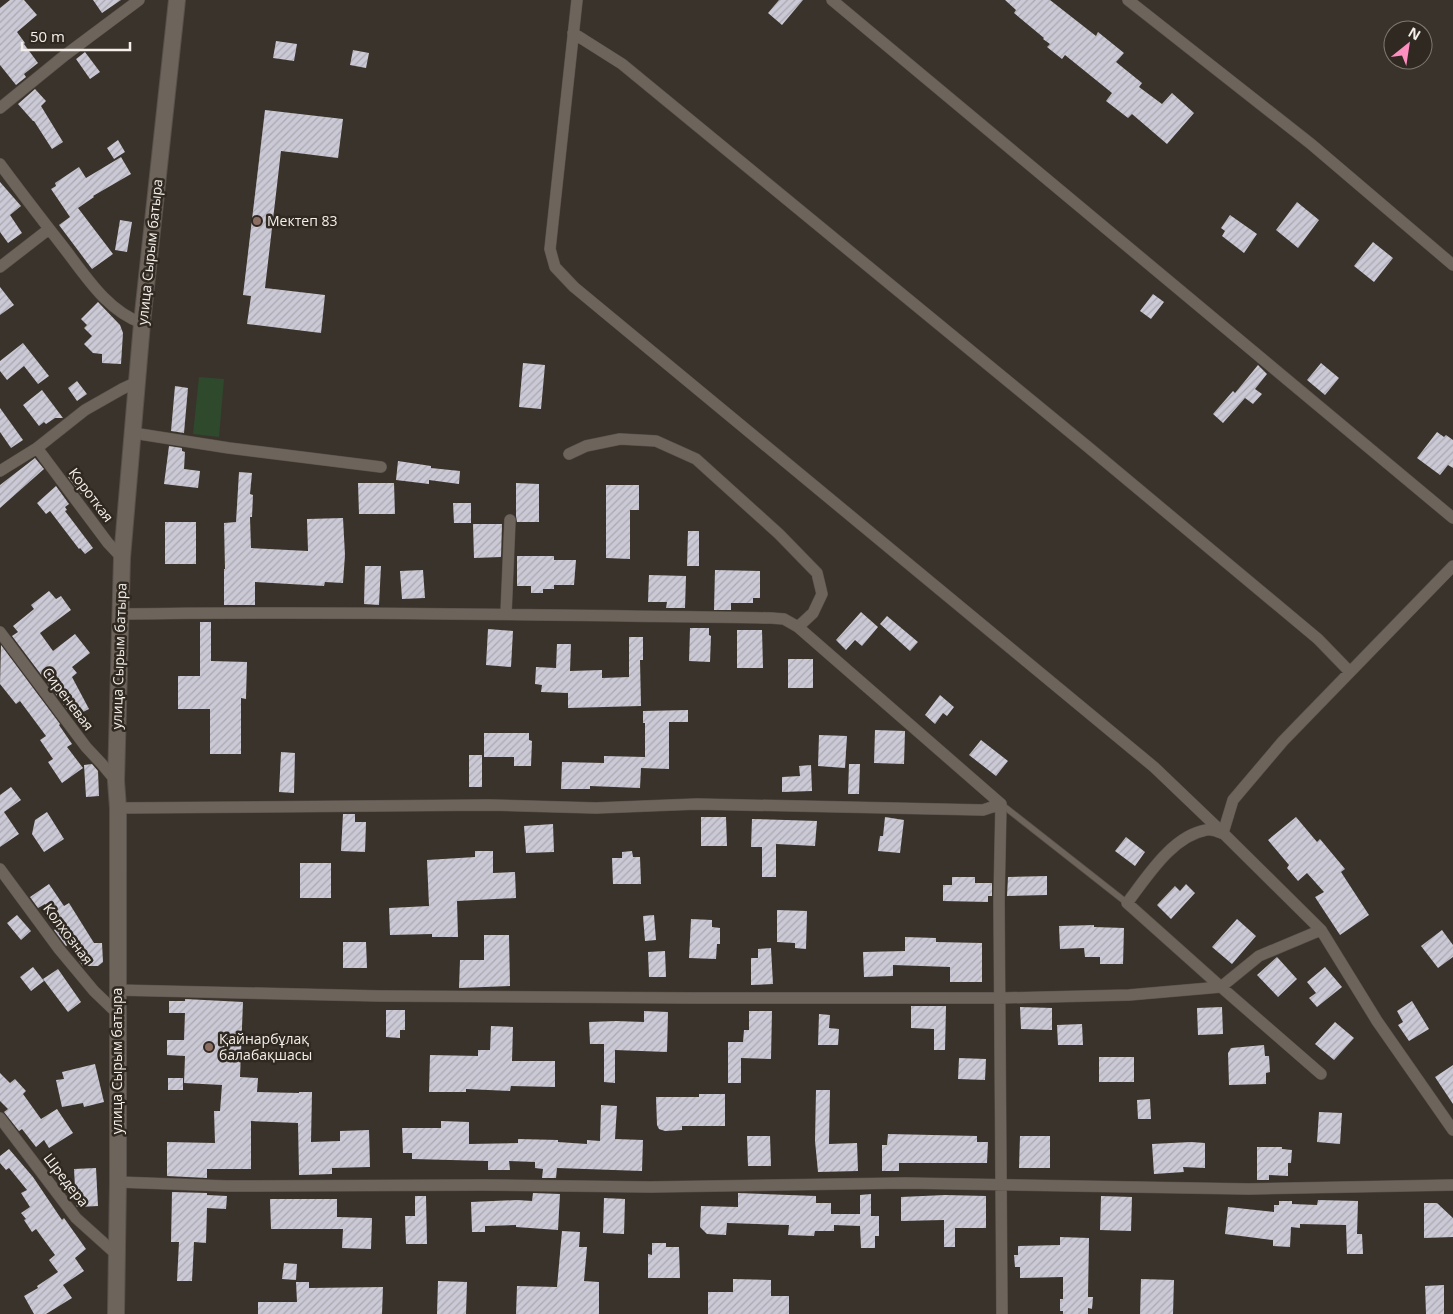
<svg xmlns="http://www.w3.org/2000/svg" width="1453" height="1314" viewBox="0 0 1453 1314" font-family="'Open Sans',sans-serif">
  <defs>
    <pattern id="building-hatch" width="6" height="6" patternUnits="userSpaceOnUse" patternTransform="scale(1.25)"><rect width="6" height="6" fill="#cbc9d5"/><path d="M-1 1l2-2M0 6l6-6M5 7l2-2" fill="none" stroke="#aaa9b1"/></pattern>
  </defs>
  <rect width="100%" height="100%" fill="#3a332b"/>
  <path fill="#2f492c" d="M199,377L224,379L219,437L193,434Z"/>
  <path fill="url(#building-hatch)" d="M10,0H24L37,15L17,32L25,43L24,44L38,63L24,74L26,77L16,85L0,65V8Z
    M93,0H121L102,13Z
    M779,0H803L782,25L768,13Z
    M1005,0H1050L1096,36L1098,32L1124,53L1116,62L1142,83L1139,87L1162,104L1172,93L1194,113L1167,144L1132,114L1128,118L1106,101L1112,93L1065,55L1062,59L1047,47L1050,44L1043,39L1044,38L1014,13L1016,10Z
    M276,41L297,44L294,61L273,58Z
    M353,50L369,53L366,68L350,65Z
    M85,52L100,72L90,79L76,59Z
    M35,89L46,101L41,106L63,142L52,149L34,121H33L18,104Z
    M265,110L343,119L338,158L281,151L265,288L325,295L321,333L247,324L251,296L243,295Z
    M118,140L125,152L114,159L107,148Z
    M121,157L131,174L93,196L94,197L78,208L113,254L92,269L59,225L70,217L51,189L56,186L55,183L79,167L86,178Z
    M0,182L21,206L10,215L22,233L8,243L0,232Z
    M1297,202L1319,220L1298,248L1276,230Z
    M1230,215L1257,234L1244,253L1222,236L1225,231L1221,228Z
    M120,220L132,222L127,252L115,250Z
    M1373,242L1393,258L1374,282L1354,266Z
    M0,287L14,305L0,315Z
    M1153,294L1164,302L1151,319L1140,311Z
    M98,302L120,325L123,333L121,364L102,363V354L93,353L84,344L92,336L84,328L87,325L81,319Z
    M23,343L49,376L38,384L24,366L7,380L0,371V361Z
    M523,363L545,365L541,409L519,407Z
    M1321,363L1339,378L1325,395L1307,380Z
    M1258,365L1267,374L1255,389L1262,394L1253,404L1245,398L1223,423L1213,414L1233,391L1235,393Z
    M77,381L87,394L77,401L68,388Z
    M175,386L188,388L184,433L171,431Z
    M42,390L63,418H55L46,424L44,422L39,426L23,405Z
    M0,408L23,440L11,448L0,432Z
    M1437,432L1444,437L1446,435L1453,440V468L1448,465L1440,475L1417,458Z
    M169,446L182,448V451L185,452L184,469L200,471L198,488L164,484Z
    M35,458L44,469L0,508V485Z
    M398,461L431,466V468L460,471L459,484L429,480V484L396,480Z
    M76,470L90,487L81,494L68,477Z
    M239,472L252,473L250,494L253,495L252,517H250L251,548L308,551L307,519L343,518L345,555L343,583L325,582L324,586L255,582V605H224V569H225L224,523L236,522Z
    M358,483H394L395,514H359Z
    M516,483L539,484V522H517L516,516Z
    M606,485H639V510H630V559L606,558Z
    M56,486L69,504L65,507L67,510L65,511L93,548L85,554L80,548L79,549L50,511L46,514L37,503Z
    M453,503H471V523H454Z
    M165,522H196V564H165Z
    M473,524H502L501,557L474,558Z
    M688,531H699V566H687Z
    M517,556H554V560H576L574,585H554V589H543V593H531V586H517Z
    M365,566H381L379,605L364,604Z
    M423,570L425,598L402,599L400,571Z
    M715,570L760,571V598H753V603H731V610H714Z
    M649,575L686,576L685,608H666L667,602H648Z
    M49,591L56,599L61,596L71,610L40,633L53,651L75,634L90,653L72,667L77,673L72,677L89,709L73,717L12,636L18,632L13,626L34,609L31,605Z
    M861,612L878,627L862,646L855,640L846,650L836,640Z
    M887,616L918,642L910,651L880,624Z
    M200,622H211V661L247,662L246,699L241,698V754H210V709H178V676H200Z
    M690,628H709V635L711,636L710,662L689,661Z
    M488,629L513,631L511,667L486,665Z
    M737,630H762L763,668H737Z
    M629,637H643V660H640L641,706L568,708V693L541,692L542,685L535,684L536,667L556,668L557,644H571L570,671L602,670V678L629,677Z
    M1,645L60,724L59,725L72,744L67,747L83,768L62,783L48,762L53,759L40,740L46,736L20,701L16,704L0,684Z
    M788,659H813V688H788Z
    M940,695L954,707L947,716L943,713L935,724L925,715Z
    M688,710V722H669V769L641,768L640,788L590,786V789H561L562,762L604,763V756L645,757V723H643V711Z
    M875,730L905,731L904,764L874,763Z
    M484,733H529V740L532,741L531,766H514V757H484Z
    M819,735L847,736L845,768L818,766Z
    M981,740L1008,761L996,776L969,755Z
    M281,752L295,753L294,793L279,792Z
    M469,755H482V787H469Z
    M92,764L98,771L99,796L86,797L84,765Z
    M849,764H860L859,794H848Z
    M811,765L812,791L782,792V777L800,776L799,766Z
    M11,787L21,800L4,812L19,834L0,847V795Z
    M47,812L64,839L44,852L32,834L35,820Z
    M343,814H355V822H366L365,852L341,851Z
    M701,817H726L727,846H701Z
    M885,817L904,820L900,853L878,851L880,836H883Z
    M1296,817L1317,842L1320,839L1345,869L1341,872L1369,915L1340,935L1315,897L1324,892L1307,873L1298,881L1287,868L1289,865L1268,840Z
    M752,819L817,821L815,846L776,844V877H762V847H751Z
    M553,824L554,852L526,853L524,826Z
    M1126,837L1145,852L1135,866L1115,851Z
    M475,851H493V873L515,872L516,898L457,901L458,937H432V934L390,935L389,908L429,906L427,860L475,857Z
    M632,851L633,857H640L641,884H613L612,858H622V852Z
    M300,863H331V898H300Z
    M1047,876V895L1007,896L1008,877Z
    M952,877H975V883H992V896H988V902L943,901V885H952Z
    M49,884L64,906L69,903L94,943H102L103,962L98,966H83L79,961L78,939L66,946L54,930L61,926L45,904L38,908L30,897Z
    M1186,884L1195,893L1171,919L1157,905L1175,886L1180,891Z
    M777,910L807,911L806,949L795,948V943L777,942Z
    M17,915L31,931L21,940L7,923Z
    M654,915L656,940L645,941L643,916Z
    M691,919L712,920V927L720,928V944H717L716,959L689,958Z
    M1237,919L1256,936L1232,964L1212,947Z
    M1094,925V927L1124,928L1123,964H1100V957H1085L1084,948L1060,949L1059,926Z
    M1442,930L1453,945V957L1438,968L1421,946Z
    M484,935H509L510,986L459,988L460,960H484Z
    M905,937L936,938V942L982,943V982H950V967L893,965V976L864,977L863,952L905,951Z
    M343,942H366L367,968H343Z
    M771,948L773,984L751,985V958H758V949Z
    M665,951L666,977H649L648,952Z
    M1277,957L1297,979L1278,997L1257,975Z
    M33,967L44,981L31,991L20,977Z
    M1325,967L1342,987L1317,1007L1309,998L1316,993L1307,982Z
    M58,969L81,1002L68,1012L43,979Z
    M185,999L243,1002L240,1077L258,1078L257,1092L299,1093V1092H312L311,1142L340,1141V1131L369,1130L370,1167L332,1168V1174L299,1175L298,1123L251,1121V1169H207V1178L167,1176V1142L215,1143L214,1111H220L222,1085L184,1083L185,1056L167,1055V1040H184L185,1013H169V1001H185Z
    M1412,1001L1429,1029L1409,1041L1398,1025L1403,1022L1397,1011Z
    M911,1006H946L945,1050H934V1029L911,1028Z
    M1020,1007L1052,1008V1030L1021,1029Z
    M1222,1007L1223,1034L1198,1035L1197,1008Z
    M386,1010H405V1030H400V1038L386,1037Z
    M644,1011L668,1012L667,1052L615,1050V1083L604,1082V1044H590L589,1022L616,1021L644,1022Z
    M749,1011H772L771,1059L741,1058V1083H728V1042H743L744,1030H749Z
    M819,1014L830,1015L829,1028L839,1029L838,1045H818Z
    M1335,1022L1354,1038L1334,1060L1315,1044Z
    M1082,1024L1083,1045H1058L1057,1025Z
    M491,1026L513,1027L512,1061H555V1087L511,1086L510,1091L466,1089V1092H429L430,1055L478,1056V1050H490Z
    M1264,1045L1265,1056H1269L1270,1072L1266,1073V1084L1229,1085L1228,1053L1231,1048Z
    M1099,1057H1134V1082H1099Z
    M959,1058L986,1059L985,1080L958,1079Z
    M95,1064L104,1102L84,1107L83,1103L62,1107L56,1080L64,1079L62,1072Z
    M1453,1065V1104L1435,1077Z
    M0,1073L10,1083L15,1079L26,1091L23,1094L41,1119L57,1109L73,1133L49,1148L44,1140L36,1147L22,1129L19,1131L4,1112L8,1109L0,1101Z
    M168,1078H183V1090H168Z
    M816,1090H830L829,1144L857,1143L858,1171L818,1172L815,1141Z
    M699,1094H725V1126H682V1130L665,1131L659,1129L657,1125L656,1097H699Z
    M1150,1099L1151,1119H1138L1137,1100Z
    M601,1105L617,1106L615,1139L643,1140L642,1171L557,1168L556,1178H542L543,1169L535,1168V1162L509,1161L510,1170H488V1161L412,1159V1153H403L402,1128H441V1121L469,1122V1144L518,1143V1139L558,1140V1142L587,1144V1140L600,1141Z
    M1319,1112L1342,1113L1340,1144L1317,1142Z
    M888,1134L977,1136V1142H988L987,1163H899V1171H882V1145H887Z
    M747,1136H770L771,1166H748Z
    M1020,1136H1050V1168H1019Z
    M1191,1142L1205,1143V1168L1183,1167L1184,1172L1154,1174L1152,1144Z
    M1257,1147H1282V1149L1292,1150L1291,1163H1288V1176L1269,1175V1180H1257Z
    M9,1149L33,1177L62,1220L64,1218L86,1249L75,1258L84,1271L63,1285L72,1298L46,1314H34L24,1296L38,1288L37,1286L58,1272L49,1260L55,1255L36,1229L32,1232L24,1220L26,1219L21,1213L30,1207L21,1193L27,1190L9,1168L6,1170L0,1163V1156Z
    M96,1168L98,1206L77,1207L76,1205L74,1169Z
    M172,1192L207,1193V1195L227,1196L226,1209L207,1208L206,1243L194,1242L192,1281H177L179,1242H171Z
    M533,1193L560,1194L558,1230L516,1227V1225L485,1226V1232H472L471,1202L517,1200L532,1201Z
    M738,1193L816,1196V1203H831V1214H860V1195L871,1194V1216H879V1236H875V1248H861L860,1226L834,1225V1231H815L814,1236L788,1235L789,1225L727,1223L726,1235L707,1234L700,1227L701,1206L738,1207Z
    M945,1195L986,1196V1228H955V1247H944V1220L901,1221V1197Z
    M415,1196H426L427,1244H406L405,1216H415Z
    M1101,1196L1132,1197L1131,1231L1100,1230Z
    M604,1198L625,1199L624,1234L603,1233Z
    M270,1199H337V1217L372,1218L371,1249L342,1248L343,1229H271Z
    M1318,1200L1358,1201L1357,1234H1362L1363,1254H1347L1346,1225L1300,1224V1228L1291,1227L1290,1247L1273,1246V1240L1225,1234L1228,1207L1274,1212V1205H1279V1201H1292V1204L1317,1205Z
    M1424,1203H1437L1453,1218V1237L1424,1238Z
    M562,1231L580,1232L579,1247H587L584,1281L599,1282V1314H516L517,1286L557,1287Z
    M1060,1237L1089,1238L1088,1297H1093L1092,1309L1088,1308V1314H1063V1311H1060V1299H1063V1277L1020,1278V1267H1015L1014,1255H1018V1246L1060,1245Z
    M652,1243H666V1247H679L680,1278H648V1254L652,1255Z
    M284,1263L297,1264L296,1280L282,1279Z
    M733,1279L771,1280V1296H789V1314H708V1292H733Z
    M1141,1279L1174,1280L1173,1314H1140Z
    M438,1281L467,1282L466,1314H437Z
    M296,1282H309V1288L383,1287L382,1314H258V1302H297Z
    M1444,1285V1314H1426L1425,1286Z"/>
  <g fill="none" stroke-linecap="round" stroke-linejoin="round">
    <defs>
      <path id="lane" d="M1001,804L1127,903"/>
      <path id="street" d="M577,0L550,249L555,267L574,287L1154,767L1223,833L1321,930L1377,1021L1453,1130
        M832,0L1453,518
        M1128,0L1311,144L1453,265
        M573,33L622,64L1088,447L1318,639L1350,672
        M0,108L64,56L139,0
        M0,164C20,191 40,217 61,244C83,272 106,311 142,323
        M0,267L49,229
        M133,433L229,448L381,467
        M37,448L108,543L122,558
        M569,454L586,446L620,439L656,441L696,459L779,534L817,573L822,594L813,613L798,627
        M0,471L37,448L85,410L122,389L137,382
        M120,614C337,611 554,615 771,618L784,619L798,627L1001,804
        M506,614L510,520
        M0,632L86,747L101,763L116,781
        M1001,804L999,901L1002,1314
        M118,808L489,805L596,808L697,804L983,810L1001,804
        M1221,833C1217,831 1211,829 1206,830C1172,836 1147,877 1127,903L1221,987L1321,1074
        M1223,833L1233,800L1283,741L1453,566
        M0,869L59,949L94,991L118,1014
        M117,990L380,996L692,998H1000L1129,995L1221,987L1259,956L1321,930
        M0,1118L76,1218L116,1254
        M118,1182L226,1186L483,1185L650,1187L905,1183L1249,1189L1453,1185"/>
      <path id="secondary" d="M116,1314L118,1182V808L116,781L122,558L142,323L177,0"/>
    </defs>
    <use href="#lane" stroke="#58514b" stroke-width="7"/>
    <use href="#street" stroke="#58514b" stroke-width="12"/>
    <use href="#secondary" stroke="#58514b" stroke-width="18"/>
    <use href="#lane" stroke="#6d645b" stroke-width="5.5"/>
    <use href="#street" stroke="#6d645b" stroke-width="11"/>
    <use href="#secondary" stroke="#6d645b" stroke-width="16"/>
  </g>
  <g fill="#8d6e63" stroke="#302921" stroke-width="2">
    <circle cx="257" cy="221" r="5"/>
    <circle cx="209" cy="1047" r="5"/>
  </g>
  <g text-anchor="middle" stroke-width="5" stroke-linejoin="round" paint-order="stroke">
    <g font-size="14" fill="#f4efea" stroke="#302921" text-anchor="start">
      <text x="267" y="226">Мектеп 83</text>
      <text x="219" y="1044">Қайнарбұлақ<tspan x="219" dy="16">балабақшасы</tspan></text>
    </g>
    <g font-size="14" fill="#f4efea" stroke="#302921">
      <text transform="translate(150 252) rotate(-84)" y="5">улица Сырым батыра</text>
      <text transform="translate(91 495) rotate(53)" y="5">Короткая</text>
      <text transform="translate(119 656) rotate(-88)" y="5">улица Сырым батыра</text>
      <text transform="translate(68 699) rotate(53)" y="5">Сиреневая</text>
      <text transform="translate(68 934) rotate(53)" y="5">Колхозная</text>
      <text transform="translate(117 1061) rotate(-90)" y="5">улица Сырым батыра</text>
      <text transform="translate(66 1180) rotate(52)" y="5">Шредера</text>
    </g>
  </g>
  <g transform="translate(1408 45) rotate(30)"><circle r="24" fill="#302921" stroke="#7e7871"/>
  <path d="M0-4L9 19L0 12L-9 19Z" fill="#fd8ec0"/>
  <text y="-8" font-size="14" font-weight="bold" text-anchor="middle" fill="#f4efea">N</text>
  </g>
  <path d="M22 42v8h108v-8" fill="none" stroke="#f4efea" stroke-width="2.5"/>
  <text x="30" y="42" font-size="15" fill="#f4efea" stroke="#302921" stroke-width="4" paint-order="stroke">50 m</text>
</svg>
